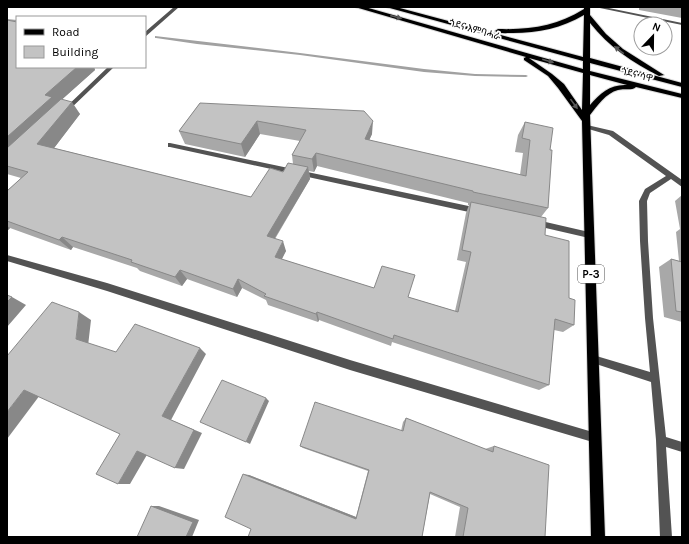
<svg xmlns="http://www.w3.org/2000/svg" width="689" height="544" viewBox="0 0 689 544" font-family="Karla,'Noto Sans Ethiopic',sans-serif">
  <rect width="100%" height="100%" fill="#fff"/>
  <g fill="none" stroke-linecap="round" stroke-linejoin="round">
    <path fill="#a1a1a1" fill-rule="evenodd" d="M7,19L17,20V22L7,21Z
      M155,36L300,53L424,69L475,74L526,75L528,76L526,77L475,76L424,72L300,55L197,44L156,38H155Z"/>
    <defs>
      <path id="primary" d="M355,7H365L583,69V61L386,7H396L583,57L584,15C562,28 538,33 513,33C507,33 499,34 495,31L498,29C530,30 557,26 584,9V7H590V15L606,34L623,49L664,75L659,76C632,62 609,47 590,23V58L682,83V87L590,63V71L682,94V98L636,87C632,91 624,88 618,90C606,93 597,106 590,115L605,537H591L582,121L558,88L548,76L524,60V58L526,57ZM529,58L583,73L582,110L564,84L552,74ZM590,75L627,85C611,84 600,93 590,105Z"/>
    </defs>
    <use href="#primary" stroke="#dbdbdb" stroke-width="2"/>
    <path fill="#535353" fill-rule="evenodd" d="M587,125L613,131L682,180V187L671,179L650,193L647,201L648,241L653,318L666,437L682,442V452L666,447L672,537H660L656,440L651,382L593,363L590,362L588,359L590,356L593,355L650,372L645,318L640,241L639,201L645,189L666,176L609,135L585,128V126Z
      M168,143H170L478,208L482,211L478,214L170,147H168Z
      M537,220L589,232L593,235L589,238L537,226L533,223Z"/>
    <path fill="#535353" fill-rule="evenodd" d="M174,7H179L145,37V32Z
      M595,7H604L682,23V25Z
      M108,67H114L67,112H63V110Z
      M7,255L107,283L350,360L596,433L600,434L601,438L600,442L596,443L350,370L107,291L7,261Z"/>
    <use href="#primary" fill="#000" fill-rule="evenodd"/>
  </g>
  <path fill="#a8a8a8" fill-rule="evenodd" d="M639,7H682V18L639,10Z
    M7,20L17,67H94L95,70L62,99L80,114L54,148L251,197L293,164L292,155L300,141L260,134L245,157L185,144L179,131L200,103L372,134L369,140L520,175L523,153L515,152L518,135L525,122L550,150L548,208L541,217L545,235L569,298L574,325L563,332L554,330L549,385L539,390L392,342L391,346L319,320L318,322L268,305L266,300L242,288L237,297L187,279L182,286L140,271L137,268L73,247L71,250L10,228L7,231V191L21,178L7,174ZM317,166L468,203V205H469L466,213L457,260L466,262L455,311L408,297L374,288L281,259L286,251L275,239L310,179L309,171L314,172Z
    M682,195V322L664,317L659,267L671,259L679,261L676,232L680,229L675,201Z
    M406,418L485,449L494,446L545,537H455L460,507L430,494L422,537L251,529L249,475L356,517L368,471L303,448L300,446L401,431L403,422Z"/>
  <path fill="#888" d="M77,67H94L95,70L57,104L7,159V137L45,95Z
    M72,102L80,114L48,156L37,144Z
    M257,121L260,134L245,157L241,144Z
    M373,121L372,134L364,152L365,139Z
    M316,153L317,166L314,172L312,159Z
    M308,167L310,179L270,246L267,236Z
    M7,226L10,228L7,231Z
    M62,237L73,247L71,250L59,240Z
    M283,241L286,251L278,267L275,257Z
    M180,270L187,279L182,286L175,277Z
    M238,279L242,288L237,297L233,289Z
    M12,297L26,305L7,327V302Z
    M79,312L91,320L88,346L76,339Z
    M317,312L319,320L318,322L316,314Z
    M200,348L206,354L171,420L202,433L184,469L175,468L162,416Z
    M24,390L40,395L7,439V412Z
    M266,398L269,401L250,444L246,442Z
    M137,451L148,453L130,484H118Z
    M243,474L249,475L356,517V519Z
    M151,506H159L199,520L192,537H186Z"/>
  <path fill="#c3c3c3" stroke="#888" d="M7,20L17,22V67H77L45,95L52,97L7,137Z
    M61,99L72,102L37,144L251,197L270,168L283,172L288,163L308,167L267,236L283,241L275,257L374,288L382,266L415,275L408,297L458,312L471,252L462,250L471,202L546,218L545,235L569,241V298L575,300L574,325L555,319L549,385L394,335L393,339L317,312L316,314L264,296L266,294L238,279L233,289L180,270L175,277L131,262L132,260L62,237L59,240L7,221V191L28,172L7,166V148Z
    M200,103L364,111L373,121L365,139L526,176L530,140L522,138L525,122L553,128L550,150H552L548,208L473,192V191L316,153L312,159L292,155L306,130L257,121L241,144L179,131Z
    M671,259L682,262V312L676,311Z
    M7,295L12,297L7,302Z
    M52,302L79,312L76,339L116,352L135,324L200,348L162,416L194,430L175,468L137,451L118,484L96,474L120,434L24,390L7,412V356Z
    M222,380L266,398L246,442L200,422Z
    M315,402L403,431L406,418L493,452L494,446L549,465L545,537H463L468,508L430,492L422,537H248L251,529L225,517L243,474L356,519L369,470L300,446Z
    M151,506L193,522L186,537H137Z"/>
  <defs><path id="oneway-solid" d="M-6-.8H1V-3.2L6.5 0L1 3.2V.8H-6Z"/></defs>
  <g fill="#595959">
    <use href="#oneway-solid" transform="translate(396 17) rotate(15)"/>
    <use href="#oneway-solid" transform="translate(619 50) rotate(-143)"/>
    <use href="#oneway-solid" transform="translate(548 61) rotate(16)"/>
    <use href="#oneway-solid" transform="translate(574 104) rotate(54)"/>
  </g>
  <g text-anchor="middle" stroke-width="3.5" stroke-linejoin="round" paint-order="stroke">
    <g font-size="10" fill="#000" stroke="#fff">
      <text transform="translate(475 29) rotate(16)" y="4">ጎደና እምባሓራ</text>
      <text transform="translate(637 74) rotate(14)" y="4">ጎደና ሳዋ</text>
    </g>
    <rect fill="#fff" stroke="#4c4c4c" stroke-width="1" x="578" y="265" width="26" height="18" rx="3"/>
    <g font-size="11" font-weight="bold" fill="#000">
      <text x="591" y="278">P-3</text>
    </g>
  </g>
  <rect width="689" height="544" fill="none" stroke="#000000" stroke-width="16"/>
  <rect x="16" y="16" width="130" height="52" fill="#ffffff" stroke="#999999"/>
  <rect x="24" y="29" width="20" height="6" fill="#000000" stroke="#999999"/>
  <text x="52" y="36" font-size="12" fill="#000000">Road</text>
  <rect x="24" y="46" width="20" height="12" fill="#c3c3c3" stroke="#999999"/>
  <text x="52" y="56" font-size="12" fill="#000000">Building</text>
  <g transform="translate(653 36) rotate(22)"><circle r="19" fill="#ffffff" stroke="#999999"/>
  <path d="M0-3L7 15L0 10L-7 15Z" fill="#000000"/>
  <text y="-6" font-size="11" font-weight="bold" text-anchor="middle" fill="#000000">N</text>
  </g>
</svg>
